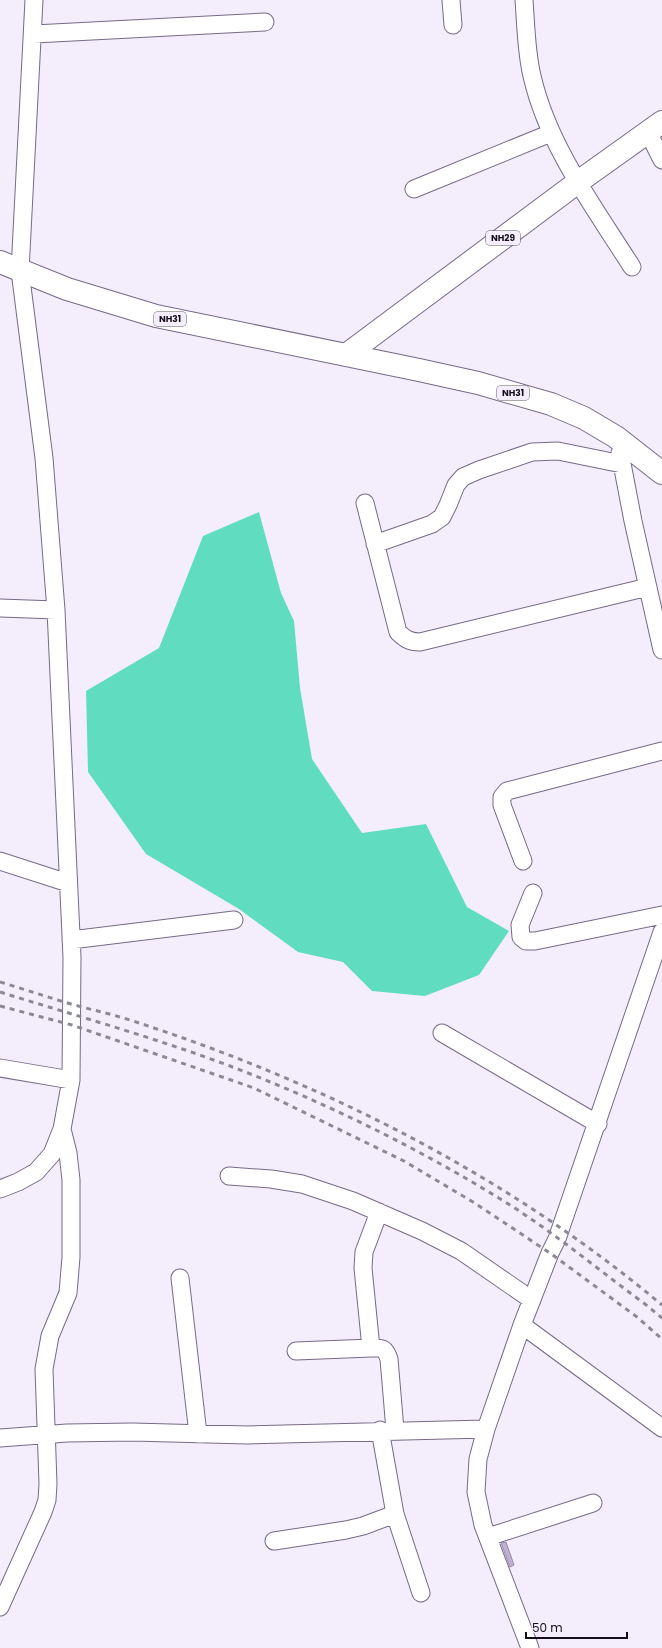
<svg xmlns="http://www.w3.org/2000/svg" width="662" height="1648" viewBox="0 0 662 1648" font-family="Poppins,sans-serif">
  <rect width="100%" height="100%" fill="#f4eefc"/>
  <path fill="#60ddc1" d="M259,512L281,593L294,621L300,688L312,759L362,833L426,824L467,907L509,931L479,975L425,996L372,991L343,962L298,952L239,909L146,854L88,772L86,691L159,648L203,536Z"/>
  <path fill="#c0b1d2" stroke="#9b8cab" d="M506,1542L514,1565L510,1567L501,1543Z"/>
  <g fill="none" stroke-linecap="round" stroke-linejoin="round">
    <defs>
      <path id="minor" d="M451,0L453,25
        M524,0C526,25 526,51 532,76C548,146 594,207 632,267
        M34,34L265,22
        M648,132L662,160
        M414,189L551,133
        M620,453L633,521L662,650
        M365,503L398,632C405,639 410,642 420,642L648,587
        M375,544L432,524L442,517L448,505L456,485L463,477L479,470L532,452L558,451L622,464
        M0,608L56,610
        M0,861L68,883
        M523,861L502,805V797L507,791L662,751
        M533,893L520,925L521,937L526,941H535L662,915
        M71,940L234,920
        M442,1033L598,1124
        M0,1068L71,1080
        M229,1176L271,1179L302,1184L353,1201L422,1231L461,1251L532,1300
        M0,1189L18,1182L36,1172L52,1154L62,1129L71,1080L72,957L56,610L44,458L20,271L34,0
        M379,1212L364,1252L363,1268L371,1348C382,1348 385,1347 389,1359L395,1430
        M180,1278L198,1434
        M522,1325L662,1428
        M296,1351L371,1348
        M380,1430L395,1514L421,1593
        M0,1438L67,1433L132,1432L247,1435L486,1429
        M488,1537L593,1503
        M274,1541L346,1530L363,1526L395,1514
        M0,1607L43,1512L47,1500L48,1484L44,1369L50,1336L68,1293L71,1257V1180L68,1153L62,1129
        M530,1648L483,1525L476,1492L478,1459L486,1429L522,1325L550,1253L557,1239L662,932"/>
      <path id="highway" d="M0,262L67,289L156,316L419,370L478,383L551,404L584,418L616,437L662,473
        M346,355L578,182L662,122"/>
    </defs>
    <use href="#minor" stroke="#776987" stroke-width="19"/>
    <use href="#highway" stroke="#776987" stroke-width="24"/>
    <use href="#minor" stroke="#fff" stroke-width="17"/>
    <use href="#highway" stroke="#fff" stroke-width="22"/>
    <path stroke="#8d8894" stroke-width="3" stroke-dasharray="5 5" stroke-linecap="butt" d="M0,982C24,989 47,997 71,1004C92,1010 112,1014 133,1021C324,1083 507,1175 662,1305
      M0,992C83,1018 167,1041 248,1073C339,1109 427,1153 510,1205C557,1235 600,1271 645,1304L662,1318
      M0,1006L72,1025L254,1088L404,1161L473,1202L550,1253L637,1317L662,1339"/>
  </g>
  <g text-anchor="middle" stroke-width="3" stroke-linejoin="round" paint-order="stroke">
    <g fill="#f4eefc" stroke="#56515d" stroke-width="1">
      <rect x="486" y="231" width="34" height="14" rx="3"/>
      <rect x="154" y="312" width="32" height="14" rx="3"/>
      <rect x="497" y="386" width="32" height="14" rx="3"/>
    </g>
    <g font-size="9" font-weight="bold" fill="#130e19">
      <text x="503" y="241">NH29</text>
      <text x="170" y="322">NH31</text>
      <text x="513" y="396">NH31</text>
    </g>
  </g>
  <path d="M526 1632v6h101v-6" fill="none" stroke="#130e19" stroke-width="2"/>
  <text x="532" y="1632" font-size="12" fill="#130e19" stroke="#f4eefc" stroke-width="3" paint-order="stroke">50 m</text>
</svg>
